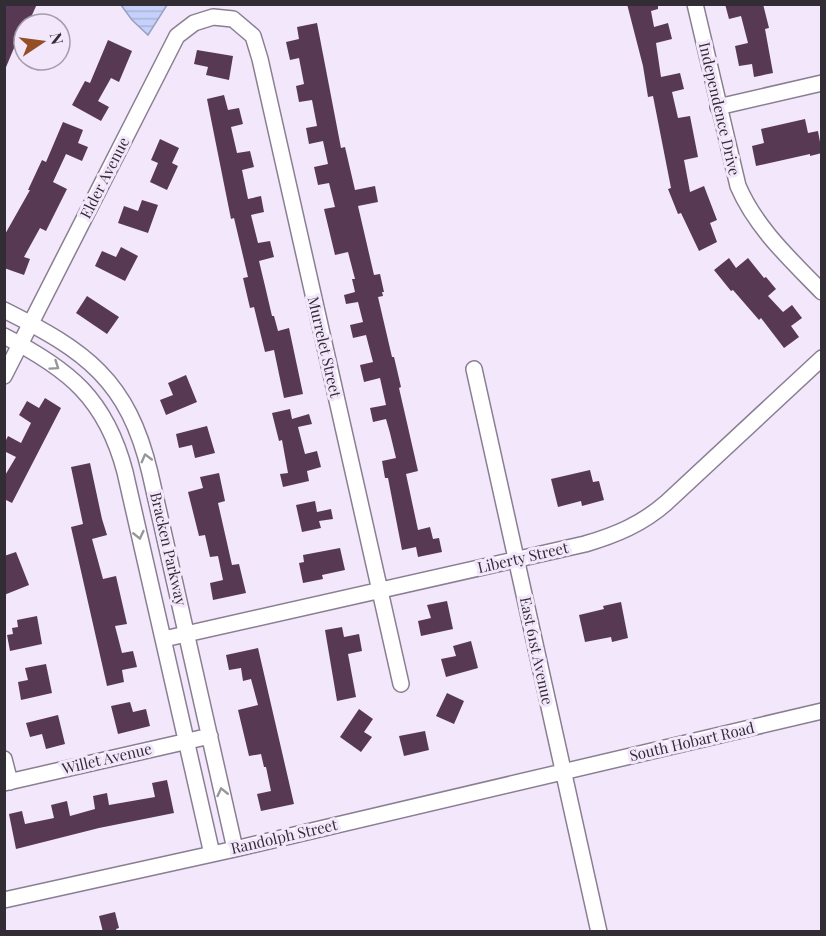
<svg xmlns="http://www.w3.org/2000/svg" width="826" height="936" viewBox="0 0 826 936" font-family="'Playfair Display',serif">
  <defs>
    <pattern id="water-rules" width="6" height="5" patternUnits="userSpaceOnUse" patternTransform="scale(1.5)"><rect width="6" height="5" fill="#c6d1fb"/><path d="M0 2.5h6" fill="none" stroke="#abb4d8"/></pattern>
  </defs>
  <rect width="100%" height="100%" fill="#f3e7fc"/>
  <path fill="url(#water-rules)" stroke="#9aa0c0" stroke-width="1.5" d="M121,5H167L148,35L132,20Z"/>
  <path fill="#583953" d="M4,4H37L28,24H24L4,72Z
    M627,4H658V9L651,11L654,27L668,23L672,39L656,43L661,77L680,73L684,89L672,92L678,118L690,116L698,157L684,160L690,192L704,186L717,220L710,223L717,242L699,251L681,213L678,214L668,189L671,188L653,96L648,97L643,66Z
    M725,4H763L769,28L765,29L773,73L754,77L752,64L739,66L735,46L748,43L741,16L729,19Z
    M317,23L341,148L345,147L355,190L375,186L378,202L358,206L374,275L380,274L384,292H382L383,296L378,297L392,357H394L401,387L399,388L418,471L406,474L418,530L430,527L433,539L439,538L442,552L418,557L416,547L402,550L388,478H385L382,461L396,458L390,433L386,419L373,422L370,408L386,405L380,378L364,382L360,365L373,362L366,335L353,338L350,325L363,322L358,302L346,304L344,295L355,292L352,279H355L348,252L335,255L324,209L335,207L329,183L318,185L314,167L328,164L323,141L309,144L306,128L317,126L312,100L299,102L296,86L304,84L299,58L290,60L286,42L299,39L297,27Z
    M108,40L132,51L119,82L111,78L98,101L109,107L101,121L72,105L85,81L90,83Z
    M197,50L233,56L229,80L206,75L208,67L194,64Z
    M224,95L228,110L239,108L243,124L231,127L237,153L250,151L254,167L242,170L248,199L261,196L264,212L251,215L258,243L270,241L274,257L259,261L265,286L272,316H274L278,331L289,328L303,394L284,398L274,350L265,352L254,307L250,308L243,278L248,277L234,218L231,219L207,99Z
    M805,119L808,133L818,131L822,153L810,156V154L756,166L752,146L764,143L761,129Z
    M63,122L83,130L78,143L88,147L82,161L66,154L53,182L67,189L46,231L40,228L24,257L30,259L24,275L4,268V236L30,190H28L42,160L46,162Z
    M160,139L179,148L172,163L178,166L167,190L150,182L158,163L151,160Z
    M142,200L158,205L148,233L118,223L124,206L138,211Z
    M121,247L138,256L125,281L95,266L102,251L116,257Z
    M729,258L736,268L748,258L764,278L766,277L776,289L768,296L783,312L792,305L802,318L791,326L799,337L784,348L761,318L759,320L733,290L731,291L714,270Z
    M87,296L119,317L107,334L76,313Z
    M186,375L197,402L166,415L160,400L173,395L168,383Z
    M45,398L61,408L12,503L4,499V477L16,457L4,451V444L8,436L21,443L31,423L19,415L27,401L39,408Z
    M290,409L292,419L309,414L312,424L298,427L305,454L317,451L321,467L307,471L309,481L283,487L280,474L288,473L282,440L279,441L272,413Z
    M207,426L215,453L195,458L192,445L179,448L176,434Z
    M90,463L102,519L107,535L92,539L103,579L116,576L127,624L115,626L122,653L133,651L137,667L122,670L124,682L107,686L71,527L83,524L71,467Z
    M590,470L593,482L599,481L604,500L582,506L581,501L558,507L551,479Z
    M219,473L225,501L218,503L232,565L239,564L246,593L213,600L210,583L223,580L218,556L210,557L205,535L199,536L188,492L203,488L200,477Z
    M315,501L317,512L331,509L333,519L319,521L321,528L302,532L296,505Z
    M340,548L345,570L322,575L323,579L303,583L299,563L304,562L303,555Z
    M16,552L29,585L4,595V556Z
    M447,601L453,629L421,636L418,621L431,618L427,605Z
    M621,602L628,638L612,642L611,637L585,642L579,615L604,609L603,606Z
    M37,616L42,644L10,651L7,635L13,634L12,628L18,627L17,620Z
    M342,627L344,637L359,634L362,651L348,654L356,697L337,701L325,630Z
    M471,641L478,668L446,677L441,659L456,656L453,646Z
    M258,648L294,804L261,811L257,794L271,791L266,767H264L261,754L249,756L238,710L258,705L251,679L243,681L241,668L229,670L226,655Z
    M46,664L52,693L21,700L18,682L28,680L25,668Z
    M447,693L464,701L454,724L436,716Z
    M130,702L133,712L146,709L150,726L118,734L111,706Z
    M359,709L373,719L364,732L372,737L361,752L340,737Z
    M58,715L65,744L46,749L42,734L30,737L26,723Z
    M425,731L429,750L404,756L399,736Z
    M167,780L174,813L99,828L16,849L9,814L22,811L25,824L54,818L51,805L67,801L70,816L95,809L93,796L107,793L109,805L155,797L152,783Z
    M115,912L119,928L116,929L117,932H103L99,916Z"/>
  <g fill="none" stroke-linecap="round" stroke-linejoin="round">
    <defs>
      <path id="minor" d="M695,4L738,186C756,228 790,259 822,292
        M718,107L822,83
        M4,310C86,351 128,380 150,473L235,849
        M4,336C69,369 106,399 125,472L212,854
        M474,369L599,932
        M4,376L177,36L194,23L213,17L233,19L253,36L260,59L401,684
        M164,639L585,544C616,535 642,524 666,503L822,358
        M4,759L10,782
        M4,783L210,736
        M4,900L235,849L822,711"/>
    </defs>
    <use href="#minor" stroke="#8a7f92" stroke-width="18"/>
    <use href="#minor" stroke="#fff" stroke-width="15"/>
  </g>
  <defs><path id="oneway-chevron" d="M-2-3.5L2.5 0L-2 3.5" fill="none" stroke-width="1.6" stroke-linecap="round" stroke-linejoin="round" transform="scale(1.5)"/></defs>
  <g stroke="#98969a">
    <use href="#oneway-chevron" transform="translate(55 366) rotate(34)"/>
    <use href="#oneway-chevron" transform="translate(146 458) rotate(-105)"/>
    <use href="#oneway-chevron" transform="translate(139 535) rotate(77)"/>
    <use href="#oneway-chevron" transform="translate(222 792) rotate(-103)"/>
  </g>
  <g text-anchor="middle" stroke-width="6" stroke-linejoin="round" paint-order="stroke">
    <g font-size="15" fill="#322d35" stroke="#f3e7fc">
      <text transform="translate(719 109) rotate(77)" y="5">Independence Drive</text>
      <text transform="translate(105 178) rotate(-63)" y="5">Elder Avenue</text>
      <text transform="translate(324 347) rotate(77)" y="5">Murrelet Street</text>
      <text transform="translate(168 549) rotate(77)" y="5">Bracken Parkway</text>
      <text transform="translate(523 558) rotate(-13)" y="5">Liberty Street</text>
      <text transform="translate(536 651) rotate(78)" y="5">East 61st Avenue</text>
      <text transform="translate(692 742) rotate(-13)" y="5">South Hobart Road</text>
      <text transform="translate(107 759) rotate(-13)" y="5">Willet Avenue</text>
      <text transform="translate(284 837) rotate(-13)" y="5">Randolph Street</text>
    </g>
  </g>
  <rect width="826" height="936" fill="none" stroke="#322d35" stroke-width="12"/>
  <g transform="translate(42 42) rotate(77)"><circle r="28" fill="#f3e7fc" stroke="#a69dac" stroke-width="1.5"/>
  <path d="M0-4.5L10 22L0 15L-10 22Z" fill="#944f24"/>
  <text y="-9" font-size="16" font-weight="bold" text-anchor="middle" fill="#322d35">N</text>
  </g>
</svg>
